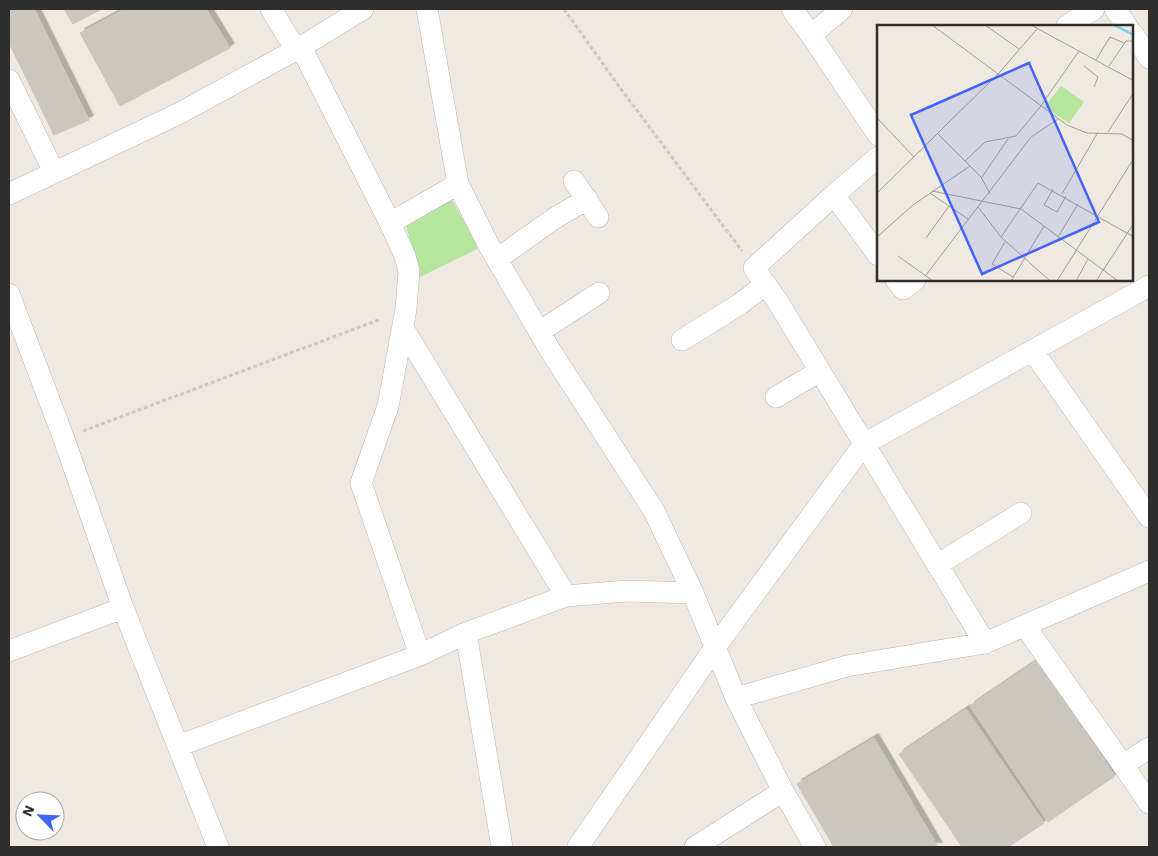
<svg xmlns="http://www.w3.org/2000/svg" width="1158" height="856" viewBox="0 0 1158 856" font-family="'Work Sans',sans-serif">
  <defs>
    <filter id="shadow"><feDropShadow dx="4.5" dy="-4.5" stdDeviation="0" flood-color="#0004"/></filter>
  </defs>
  <rect width="100%" height="100%" fill="#efe9e1"/>
  <path fill="#b6e59e" d="M452,200L479,248L420,277L406,225Z"/>
  <path fill="#cbc7bf" stroke="#cbc5ba" filter="url(#shadow)" d="M9,9H34L89,120L54,135L9,43Z
    M64,9H102L73,24Z
    M125,9H206L230,48L120,106L80,33Z
    M1038,660L1115,776L1048,822L970,706Z
    M966,709L1044,823L1008,847H962L899,754Z
    M874,738L938,847H834L797,784Z"/>
  <g fill="none" stroke-linecap="round" stroke-linejoin="round">
    <defs>
      <path id="minor" d="M271,9L296,50
        M427,9L458,184L488,244L550,350L654,511L693,593L736,698L783,791L815,847
        M792,9L811,35L878,135
        M1115,9L1127,26
        M1067,26L1094,9
        M1132,33L1149,58
        M811,35L842,9
        M301,47L390,223L405,256L409,271L406,309L388,406L361,483L420,655
        M9,80L54,172
        M878,157L834,195L754,268L778,302L985,643
        M574,181L598,217
        M9,194L180,113L301,47L363,9
        M834,195L878,255
        M390,223L458,184
        M497,259L555,218L587,199
        M896,280L903,289L915,280
        M9,294L64,439L123,608L218,847
        M403,328L566,596
        M539,332L599,293
        M682,340L740,304L766,284
        M1033,351L1149,517
        M776,397L820,371
        M937,565L1021,513
        M1025,626L1123,765L1149,748
        M466,633L502,847
        M9,651L123,608
        M736,698L847,666L985,643L1149,571
        M178,746L420,655L466,633L566,596L627,591L693,593
        M1123,765L1149,803
        M578,847L716,646L864,444L1149,286
        M695,847L783,791"/>
    </defs>
    <use href="#minor" stroke="#b4b7c1" stroke-width="22"/>
    <path stroke="#c9c9c9" stroke-width="3" stroke-dasharray="4 2.5" stroke-linecap="butt" d="M564,9L618,85L742,251
      M83,431L381,319"/>
    <use href="#minor" stroke="#fff" stroke-width="21"/>
  </g>
  <g transform="translate(877 25)">
    <rect width="256" height="256" fill="#efe9e1"/>
    <path d="M184,61L207,77L192,98L167,82Z" fill="#b6e59e"/>
    <path fill="none" stroke="#75cff0" stroke-width="2.5" d="M237,0L257,10"/>
    <path fill="none" stroke="#a29e99" stroke-width="1" d="M55,0L190,100L210,108L245,109L257,116M108,0L142,24M154,0L257,56M219,35L233,12L247,18M207,41L221,52L217,62M232,41L249,16H257M163,82L202,26M0,93L37,132M231,107L257,67M60,108L104,152L113,169M88,136L108,117L139,111L163,82M105,152L131,114M176,164L167,180L180,187L189,171M55,166L144,184L241,256M0,168L122,48L160,4M53,168L91,194M185,169L221,107M101,182L124,212L173,256M0,212L36,180L93,141M124,212L161,158L257,212M181,212L201,179M49,213L72,181M128,217L115,239L136,252M21,231L56,256M49,250L154,112L181,94M134,256L167,201M180,256L257,133M199,256L211,234M219,256L257,198"/>
    <path fill="#4264fb" fill-opacity="0.15" stroke="#4264fb" stroke-width="2.5" d="M152,38L222,197L105,249L34,90Z"/>
    <rect width="256" height="256" fill="none" stroke="#2e2e2e" stroke-width="2.5"/>
  </g>
  <rect width="1158" height="856" fill="none" stroke="#2e2e2e" stroke-width="20"/>
  <g transform="translate(40 816) rotate(294)"><circle r="24" fill="#ffffff" stroke="#ababab"/>
  <path d="M0-4L9 19L0 12L-9 19Z" fill="#4264fb"/>
  <text y="-8" font-size="14" font-weight="bold" text-anchor="middle" fill="#2e2e2e">N</text>
  </g>
</svg>
